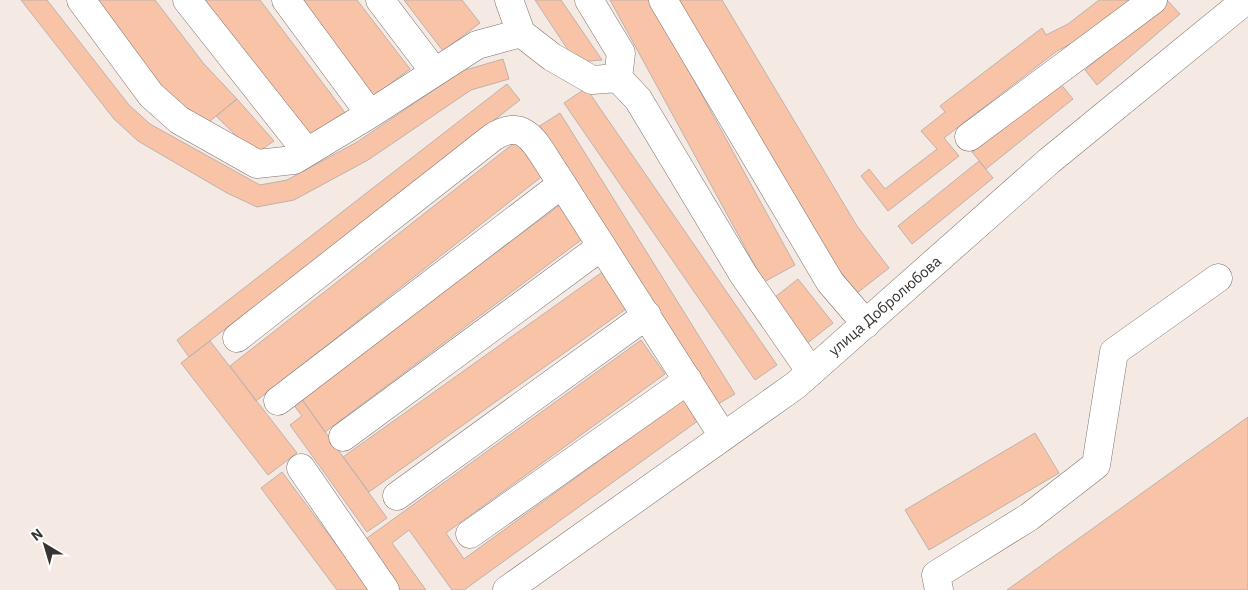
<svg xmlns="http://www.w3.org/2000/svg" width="1248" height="590" viewBox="0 0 1248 590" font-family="'IBM Plex Sans',sans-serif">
  <rect width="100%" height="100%" fill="#f5e9e3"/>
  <path fill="#f8c3a7" stroke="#bdb2ac" d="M21,0H47L129,105L150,124L260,185L287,180L357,142L462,71L503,59L509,79L471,90L368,160L294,200L257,207L227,193L138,141L114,119Z
    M96,0H155L204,64L237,99L204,126L171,100Z
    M204,0H260L346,114L311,141Z
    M301,0H357L410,69L374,96Z
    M404,0H462L480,23L443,51Z
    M535,0H561L602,60L576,62Z
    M610,0H650L795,265L764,282Z
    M675,0H722L857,226L889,268L857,293L823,249Z
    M1099,0H1132L1078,40L1057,51L944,138L959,156L888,211L861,176L869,169L885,189L937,149L921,131L945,112L940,106L1042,28L1046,35L1068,24Z
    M1167,0L1180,14L1097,85L1085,70Z
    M1059,82L1073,99L986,169L972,152Z
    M507,84L520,100L189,357L177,340Z
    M586,88L777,365L755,380L564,103Z
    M237,99L274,141L255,154L216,116Z
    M560,113L735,394L713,407L538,127Z
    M518,140L545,174L256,401L230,366Z
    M979,161L993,178L912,244L898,226Z
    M561,204L585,237L325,432L301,398Z
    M608,268L633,304L369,492L343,457Z
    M798,279L833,323L805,345L770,301Z
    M641,340L665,374L446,533L464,559L684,399L699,420L464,590H452L409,530L392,543L426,590H398L363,541Z
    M210,341L297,453L268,475L181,363Z
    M301,398L387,518L367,532L290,425L302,416L293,404Z
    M1248,417V590H1007Z
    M1035,433L1059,473L929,550L905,510Z
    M282,472L370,590H337L261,488Z"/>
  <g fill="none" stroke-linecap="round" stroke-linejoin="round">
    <defs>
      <path id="minor" d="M81,0L151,95L179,120L257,164L294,160L370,114L477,45L521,33L552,57L592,80L618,78L638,99L743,274L811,372
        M187,0L307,152
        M286,0L370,114
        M380,0L434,71
        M509,0L521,33
        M589,0L621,53L618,78
        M663,0L830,282L866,324
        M969,137L1153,0
        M237,338L493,137C527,115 538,149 555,173L723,436
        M278,401L562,184
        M343,437L602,246
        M301,468L385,590
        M397,496L647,315
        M470,534L688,380
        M507,590L796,385L1049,161L1246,0
        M939,590L936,575L1029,517L1096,465L1114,352L1218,278"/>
    </defs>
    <use href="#minor" stroke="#7d726d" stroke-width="29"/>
    <use href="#minor" stroke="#fff" stroke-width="28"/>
  </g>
  <g text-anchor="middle" stroke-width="5" stroke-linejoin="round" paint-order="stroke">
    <g font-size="15" fill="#383431" stroke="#fff">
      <text transform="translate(885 306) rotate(-41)" y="5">улица Добролюбова</text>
    </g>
  </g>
  <g transform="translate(45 545) rotate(322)" stroke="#ffffff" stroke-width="4" paint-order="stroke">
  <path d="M0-4L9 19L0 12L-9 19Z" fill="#383431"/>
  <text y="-8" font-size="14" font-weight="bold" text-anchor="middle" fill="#383431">N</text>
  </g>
</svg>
